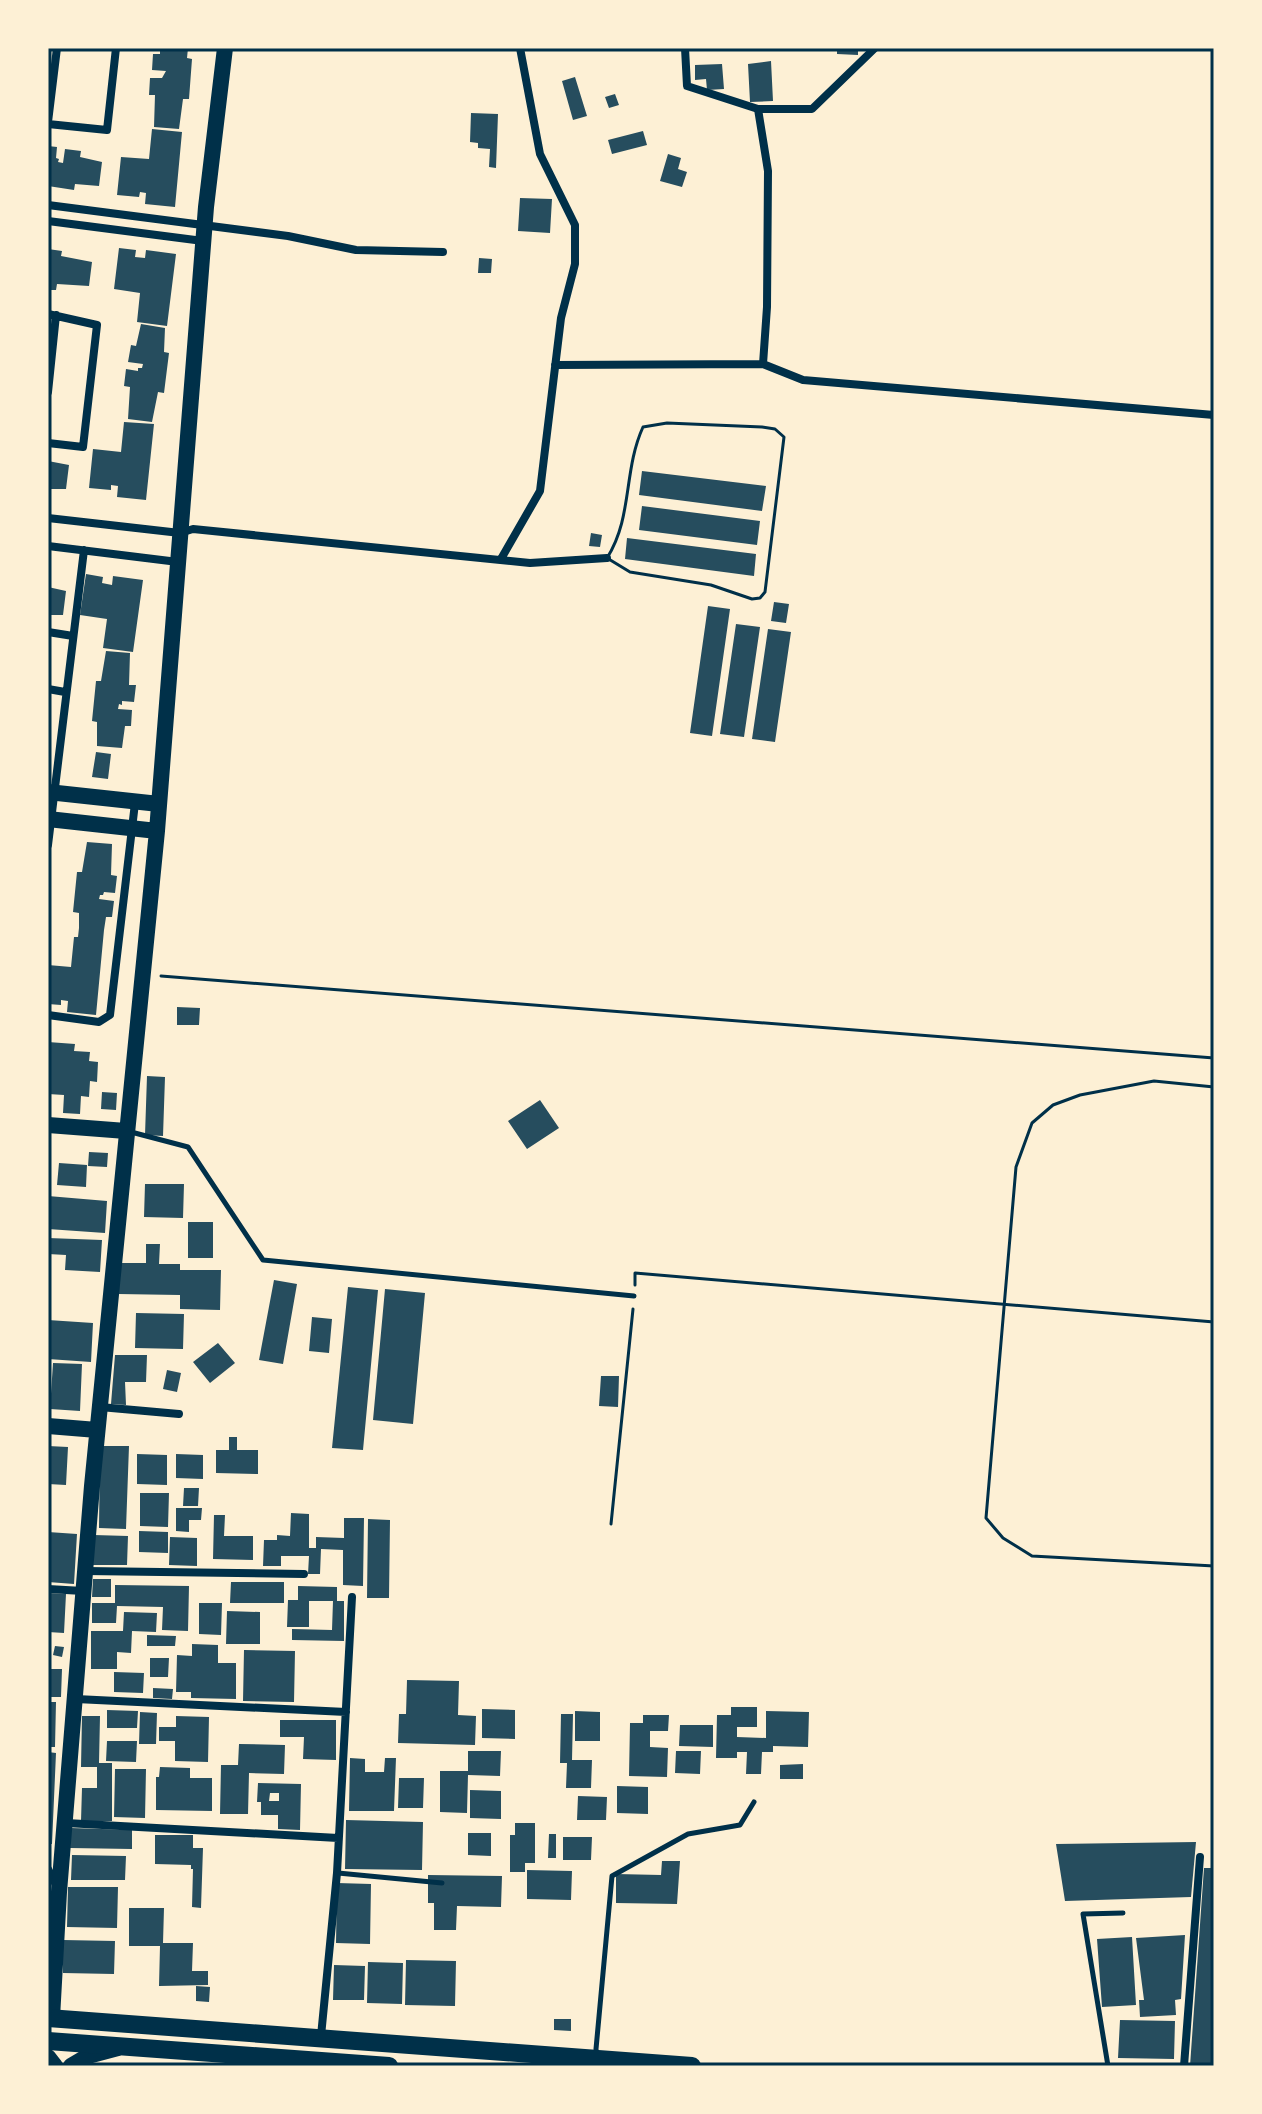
<svg xmlns="http://www.w3.org/2000/svg" width="1262" height="2114" viewBox="0 0 1262 2114" font-family="'Alegreya Sans',sans-serif">
  <rect width="100%" height="100%" fill="#fdf0d5"/>
  <path fill="#264d5e" fill-rule="evenodd" d="M160,48H188L187,58L192,59L189,99H183L179,129L154,127L155,95H149L150,78H162L166,71L152,70L153,54H160Z
    M837,48H858V55L837,54Z
    M771,61L773,101L750,102L748,64Z
    M722,64L724,89L707,90L706,79L695,80V65Z
    M575,77L587,116L573,120L562,81Z
    M615,94L619,105L609,108L605,97Z
    M471,113L498,114L496,168L489,167L490,149L478,148V143L470,142Z
    M152,129L182,132L175,207L145,204L146,193L140,192L139,197L117,195L121,157L149,159Z
    M643,131L647,145L612,154L608,140Z
    M48,146L57,147L56,158L59,159L58,162L63,163L65,149L81,151L80,157L102,162L99,186L75,184L74,190L48,186Z
    M668,154L681,158L678,169L687,172L682,187L660,181Z
    M520,198L552,199L550,233L518,231Z
    M119,248L136,250L135,257L145,258L146,250L176,254L167,326L137,322L140,293L114,289Z
    M48,249L62,251L61,256L92,262L89,286L57,284L56,290H48Z
    M479,258L492,259L491,273H478Z
    M141,324L165,328L164,352L169,353L164,393L158,392L152,422L128,419L130,387L124,386L126,369L138,371V368H142L143,364L128,362L131,345L136,346Z
    M124,422L154,424L146,500L117,497L118,486L111,485V490L89,488L93,449L121,452Z
    M48,461L69,465L66,489H48Z
    M642,471L766,486L762,511L639,495Z
    M642,506L760,521L757,545L639,530Z
    M591,533L602,535L600,547L589,546Z
    M627,538L756,554L754,576L625,559Z
    M86,574L103,577L102,583L112,585L113,576L143,580L133,652L103,648L107,619L80,615Z
    M48,587L66,591L63,615H48Z
    M774,602L789,604L786,623L771,621Z
    M708,606L730,609L712,736L690,733Z
    M736,624L760,627L744,737L720,734Z
    M768,629L791,632L775,742L752,739Z
    M106,651L130,653L129,685H136L134,702L122,701V705L119,704L118,709L132,710L131,726H125L122,748L97,746V722L92,721L96,681H101Z
    M96,752L111,754L108,779L92,777Z
    M87,842L112,844L111,875L117,876L115,893L104,892L103,895H100L99,899L114,901L112,917H106L104,930L96,1015L67,1012L68,1001L61,1000V1005L48,1004V965L71,967L74,937H78L79,928V913L73,912L77,872H82Z
    M177,1007L200,1008L199,1025H177Z
    M48,1042L75,1044L74,1051L90,1052L89,1061L98,1062L97,1082L90,1081L89,1097L81,1096L80,1114L63,1113L64,1095L48,1094Z
    M147,1076L165,1077L163,1136L145,1135Z
    M102,1092L117,1093L116,1110L101,1109Z
    M540,1100L559,1128L527,1149L508,1121Z
    M89,1152L108,1153L107,1167L88,1166Z
    M59,1163L87,1165L86,1187L57,1185Z
    M145,1184H184L183,1218L144,1217Z
    M48,1196L107,1201L105,1233L48,1229Z
    M188,1222H213V1258H188Z
    M48,1238L102,1240L100,1272L65,1270L66,1255L48,1254Z
    M146,1244H160L159,1264H180V1270H221L220,1310L180,1309V1295L118,1294L119,1263H146Z
    M274,1280L297,1284L283,1364L259,1360Z
    M348,1287L378,1290L363,1450L332,1448Z
    M385,1289L425,1293L413,1424L373,1420Z
    M136,1313L184,1314L183,1349L135,1348Z
    M312,1317L332,1319L329,1353L309,1351Z
    M48,1320L93,1323L91,1362L48,1359Z
    M218,1343L235,1363L210,1383L193,1362Z
    M115,1355H147L146,1382H125L126,1405L111,1404Z
    M53,1363L82,1364L80,1411L50,1409Z
    M167,1370L181,1373L177,1392L163,1389Z
    M601,1376H619L618,1407L599,1406Z
    M229,1437H237V1450H258V1474L216,1473V1450H229Z
    M48,1446L68,1447L66,1485L48,1484Z
    M100,1446H129L126,1529L99,1528Z
    M137,1454L167,1455V1485L137,1484Z
    M176,1454L203,1455V1479L176,1478Z
    M184,1488H199L198,1506H183Z
    M140,1493H169L168,1527L140,1526Z
    M176,1508H202L201,1520H189V1532L176,1531Z
    M291,1513L309,1514V1548H316V1537L344,1538V1518H364L363,1586L343,1585V1550L321,1549L320,1574H308L309,1556H281V1566H263L264,1540H277V1535L290,1536Z
    M214,1515H225L224,1536H253V1560L213,1559Z
    M368,1519L390,1520L389,1598H367Z
    M139,1531L168,1532V1553L139,1552Z
    M48,1532L77,1534L74,1584L48,1582Z
    M94,1535L128,1536L127,1565H93Z
    M170,1537L197,1538V1566L169,1565Z
    M93,1579H111V1597H92Z
    M231,1582H284V1603H230Z
    M115,1585L189,1586L188,1631L162,1630L163,1607L117,1606L116,1623H92V1603H115Z
    M298,1586L337,1587V1601H344V1641L292,1640V1629L332,1630L333,1601H309V1627H287L288,1600H298Z
    M48,1593L66,1594L64,1633L48,1632Z
    M199,1603H222L221,1635L199,1634Z
    M227,1611L260,1612V1644H226Z
    M124,1612L157,1613L156,1632L132,1631L131,1653L117,1652V1669H91V1631H123Z
    M147,1635L176,1636L175,1646H147Z
    M192,1644L218,1645V1663H236V1699L191,1698V1692H176L177,1655L192,1656Z
    M55,1646L64,1647L62,1657L53,1655Z
    M244,1650L295,1651L294,1702L243,1701Z
    M150,1658H169L168,1677H150Z
    M48,1669H62L61,1697H48Z
    M114,1672L144,1673L143,1693L114,1692Z
    M407,1680L459,1681L458,1715L476,1716L475,1745L398,1743L399,1714H406Z
    M153,1688L173,1689L172,1699L153,1698Z
    M48,1702H56L55,1747H48Z
    M731,1707H757V1727H737V1737L766,1738V1711L809,1712L808,1747L773,1746V1752H762L761,1774H746L747,1752H737V1758H716L717,1715H731Z
    M482,1709L515,1710V1739L482,1738Z
    M107,1710L138,1711L137,1728H107Z
    M575,1711L600,1712V1741H575Z
    M140,1712L157,1713L156,1744H139Z
    M561,1714H573L572,1760H592L591,1788H566L567,1763H560Z
    M643,1715H669L668,1731H650V1747L668,1748L667,1777L629,1776L630,1723H643Z
    M82,1716H100L99,1763H112V1821H81L82,1788H97V1767H81Z
    M176,1716L209,1717L208,1762L175,1761V1741H159V1727H176Z
    M280,1720H336V1760L303,1759L304,1737H280Z
    M680,1725H713V1747L679,1746Z
    M107,1741H137L136,1762L106,1761Z
    M239,1744L285,1745L284,1774L249,1773L248,1814H220L221,1765H238Z
    M468,1751H501L500,1776L468,1775L467,1813L440,1812V1771H468Z
    M676,1751H701L700,1774L675,1773Z
    M48,1752L56,1753L52,1844H48Z
    M350,1758L365,1759V1772H384L385,1758H396L394,1811H349Z
    M803,1764V1779H780V1765Z
    M160,1767L190,1768V1778H212V1811L156,1810V1777H159Z
    M115,1769H146L145,1818L114,1817Z
    M399,1778H424L423,1808H398Z
    M258,1783L301,1784L300,1830L278,1829V1815H261V1802H257ZM270,1793H279V1801H269Z
    M617,1786L648,1787V1814L617,1813Z
    M470,1790L501,1791V1819L470,1818Z
    M578,1796L607,1797L606,1820H577Z
    M346,1820L423,1822L422,1870L345,1869Z
    M515,1823H535V1863H525V1872H510V1835H515Z
    M71,1828L132,1830V1849L70,1848Z
    M468,1833H491V1856L468,1855Z
    M549,1834H556V1858H548Z
    M155,1835H193V1848H203L201,1908L192,1907L193,1869H191V1865L155,1864Z
    M563,1837H592L591,1860H563Z
    M1196,1842L1191,1897L1065,1901L1056,1844Z
    M72,1855L126,1856L125,1880H71Z
    M662,1861H680L677,1904L616,1903V1874L661,1875Z
    M1204,1868H1214V2066H1190Z
    M527,1870L572,1871L571,1900L527,1899Z
    M428,1875L502,1876L501,1907L457,1906L456,1930H434V1903H428Z
    M337,1883L371,1884L370,1944L336,1943Z
    M68,1887H118L117,1928L67,1927Z
    M129,1908H164L163,1943H193L192,1971H208V1985L159,1986L160,1946H129Z
    M1185,1935L1181,1999L1175,2000L1176,2015L1140,2017L1139,2000H1144L1136,1938Z
    M1132,1937L1136,2005L1102,2007L1097,1939Z
    M63,1940L115,1941L114,1974L63,1973Z
    M406,1960L456,1961L455,2006L405,2005Z
    M368,1962L403,1963L402,2004L367,2003Z
    M334,1965L365,1966L364,2000H333Z
    M196,1986L210,1987L209,2002L196,2001Z
    M554,2019H571V2031L554,2030Z
    M1120,2020L1175,2021L1174,2059L1118,2058Z"/>
  <g fill="none" stroke-linecap="round" stroke-linejoin="round">
    <path stroke="#003049" stroke-width="3" d="M667,423L762,427L775,429L784,437L765,592L760,598L752,599L711,585L630,572L607,558C633,517 623,471 643,427Z
      M161,976L1214,1058
      M1214,1087L1154,1081L1080,1095L1053,1105L1032,1123L1016,1167L986,1518L1003,1538L1032,1556L1214,1566
      M635,1285V1273L1214,1322
      M611,1524L633,1309"/>
    <path stroke="#003049" stroke-width="5" d="M131,1132L188,1147L263,1260L634,1296
      M338,1873L442,1883
      M597,2057L596,2049L612,1876L688,1834L740,1825L754,1802
      M1108,2066L1083,1914L1123,1913"/>
    <path stroke="#003049" stroke-width="8" d="M685,48L687,86L758,109H812L875,48
      M48,122L57,48
      M48,124L107,130L116,48
      M48,205L288,236L356,250L443,252
      M48,221L203,241
      M48,314L97,325L83,447L48,443
      M763,364L803,380L1214,415
      M555,365L763,364L767,307L768,171L758,109
      M48,392L56,315
      M48,518L180,533L193,529L530,563L607,558
      M48,546L178,562
      M501,559L540,491L561,318L575,264V225L540,154L520,48
      M48,632L73,636
      M48,689L65,692
      M48,845L84,550
      M48,1015L99,1022L110,1015L135,803
      M100,1407L179,1414
      M85,1571L304,1574
      M48,1589L83,1591
      M76,1699L346,1712
      M66,1823L338,1838
      M48,1869L57,1887
      M321,2036L337,1873L352,1597
      M1184,2066L1200,1857"/>
    <path stroke="#003049" stroke-width="16" d="M48,792L159,804
      M48,819L157,831
      M48,1125L126,1131
      M48,1426L97,1430
      M52,2018L59,1892L92,1486L157,831L206,207L225,48
      M48,2057L55,2066
      M71,2066L88,2056L118,2048"/>
    <path stroke="#003049" stroke-width="18" d="M48,2018L692,2066
      M48,2041L389,2066"/>
  </g>
  <rect width="1262" height="2114" fill="none" stroke="#fdf0d5" stroke-width="100"/>
  <rect x="50" y="50" width="1162" height="2014" fill="none" stroke="#003049" stroke-width="3"/>
</svg>
